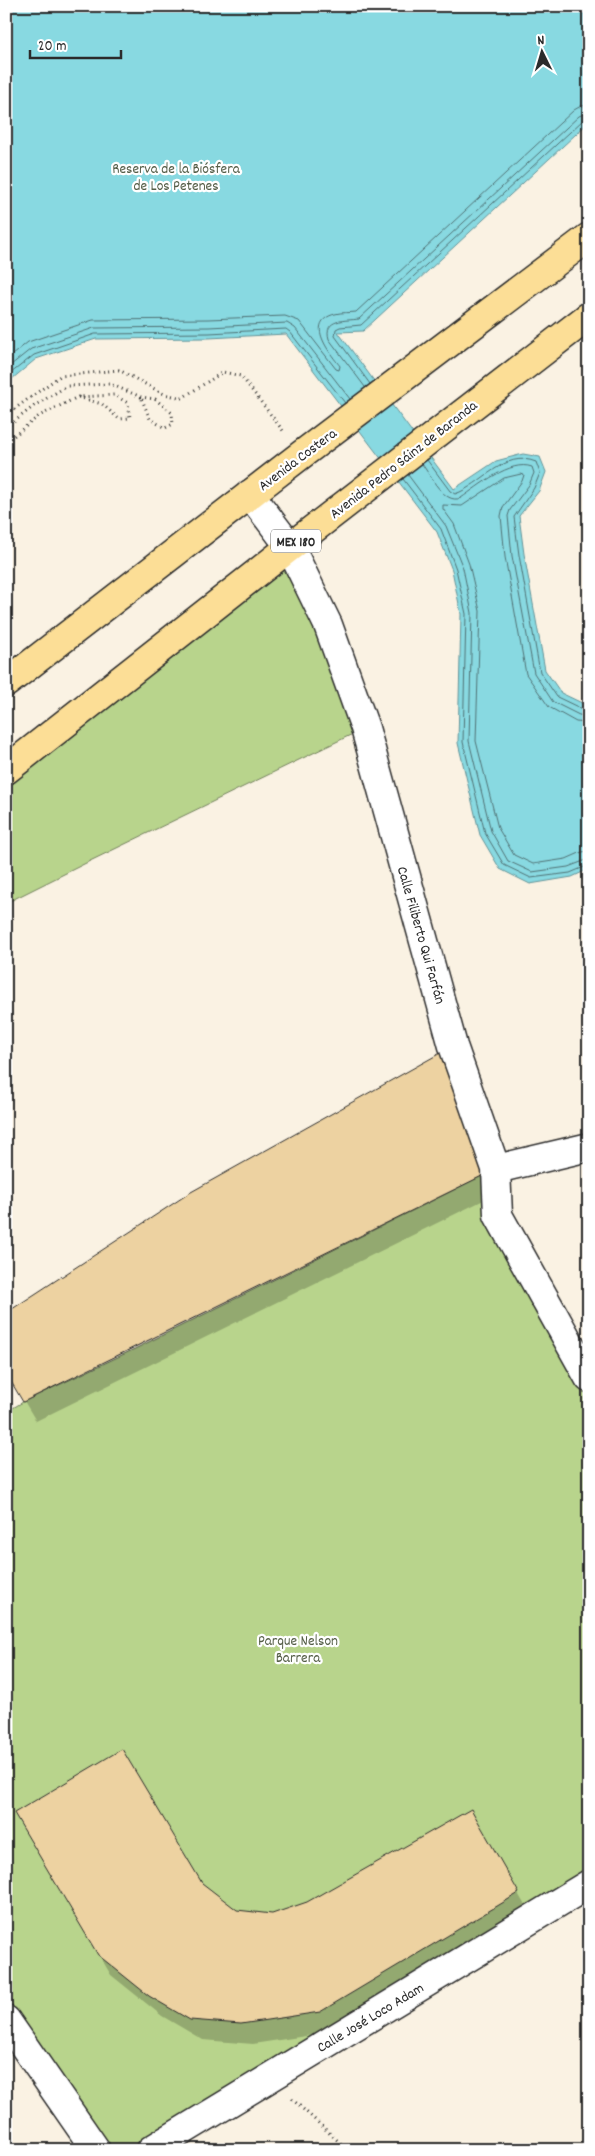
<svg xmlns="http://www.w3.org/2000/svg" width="595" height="2156" viewBox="0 0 595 2156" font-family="Dekko,sans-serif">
  <rect width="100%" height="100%" fill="#faf2e3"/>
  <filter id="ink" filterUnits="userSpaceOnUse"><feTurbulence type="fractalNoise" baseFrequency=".02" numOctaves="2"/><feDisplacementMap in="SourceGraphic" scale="10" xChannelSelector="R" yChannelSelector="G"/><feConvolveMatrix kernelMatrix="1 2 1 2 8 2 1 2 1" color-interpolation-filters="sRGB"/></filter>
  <g filter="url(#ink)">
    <path fill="#b8d48c" stroke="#72805c" d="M290,547L365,728L90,861L6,903V769Z
      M496,1169L498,1215L589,1392V1884L151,2150H94L6,2033V1412L23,1402L137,1348Z"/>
    <path fill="#88d9e1" stroke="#639398" d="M6,6H589V122L363,331L338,332L454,489L496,461L523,454L540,457L546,472L539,491L519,516L524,554L545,670L561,693L584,704L589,705V869L572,877L530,884L500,869L480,835L458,743L461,614L452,570L437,532L286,334L209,338L96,339L36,359L6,384Z"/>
    <path fill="#0003" d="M452,1048L506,1189L36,1421L6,1371Z
      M470,1811L530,1914L332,2032L253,2044L203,2040L162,2016L111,1975L27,1834L201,1883L237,1911L272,1915L308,1903Z"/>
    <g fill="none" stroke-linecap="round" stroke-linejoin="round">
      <path stroke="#507174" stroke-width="1" d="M6,360L28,342L93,320L208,319L285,316L299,321L336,369L339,370L340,366C330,353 304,322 335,314C342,312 349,313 356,312L574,110L581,106L589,105
        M6,369L31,349L94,328L209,327L287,323L295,328L350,399
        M6,377L34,355L95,334L209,333L286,329L290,332L345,403
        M370,384L335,336L336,329L340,327L361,325L583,120L589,119
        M365,387L329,339C323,318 346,321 359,319L579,116L589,112
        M427,460L450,491L455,494C482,485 504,449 536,462L540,473L534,488L514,517L519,555L540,672L557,697L582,709H589
        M422,464C431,476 444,505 461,498C479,486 510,459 532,467L534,473L529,485L510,510L508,516L512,556L534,673L553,702L579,715L589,716
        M408,475L446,526L463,568L472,613L469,741L491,831L508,861L532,872L568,867L589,859
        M403,479L441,529L456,569L466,614L463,742L485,833L504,865L531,878L570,873L589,865
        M589,723L576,722L549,707L526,674L505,557L501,516L503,507L522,481L524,475L521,474L504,478L462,506L443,505V509L454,524L469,564L480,611L476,741L498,828L514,855L533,864L566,859L582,852L589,851"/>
    </g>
    <path fill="#edd2a1" stroke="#2b2b2b" d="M453,1046L496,1169L23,1402L6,1373V1313L191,1192Z
      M122,1749L202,1883L237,1910L272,1914L307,1902L471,1809L519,1893L320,2012L241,2024L190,2020L149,1996L98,1955L14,1813Z"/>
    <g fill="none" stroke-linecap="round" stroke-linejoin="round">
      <defs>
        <path id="minor" d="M250,494L290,547L328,625L365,728L453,1046L496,1169L498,1215L589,1378
          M496,1169L589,1147
          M6,2020L96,2150
          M151,2150L589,1884"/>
        <path id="major" d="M6,683L301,455L589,237
          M6,770L290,547L589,316"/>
      </defs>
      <use href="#minor" stroke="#2b2b2b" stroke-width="31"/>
      <use href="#major" stroke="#2b2b2b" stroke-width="31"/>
      <path stroke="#2b2b2b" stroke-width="3" stroke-dasharray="1 4" stroke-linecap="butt" d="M6,415L60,376L119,370L164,394L182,398L223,372L241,376L284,432
        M6,428L34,406L67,386L110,384L141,397L155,399L172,413L173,424L165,428L150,419L141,397
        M6,442L39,416L78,397L114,395L128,403L130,418L119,419L102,404L78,397
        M292,2099L348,2150"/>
      <use href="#minor" stroke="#fff" stroke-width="28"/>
      <use href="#major" stroke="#fcde96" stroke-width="28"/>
    </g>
  </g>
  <g text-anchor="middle" stroke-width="4.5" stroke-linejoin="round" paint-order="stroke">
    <rect fill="#fff" stroke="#6b6b6b" stroke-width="1" x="271" y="529.5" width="50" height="23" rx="4"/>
    <g font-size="14" font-weight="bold" fill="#2b2b2b">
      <text x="296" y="546">MEX 180</text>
    </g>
    <g font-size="15" fill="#555e48" stroke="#fff">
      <text x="176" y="173">Reserva de la Biósfera<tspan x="176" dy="17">de Los Petenes</tspan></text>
      <text x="298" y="1645">Parque Nelson<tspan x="298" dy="17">Barrera</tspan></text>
    </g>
    <g font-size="15" fill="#2b2b2b" stroke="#fff">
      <text transform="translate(297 459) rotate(-37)" y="5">Avenida Costera</text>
      <text transform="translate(403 459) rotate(-38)" y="5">Avenida Pedro Sáinz de Baranda</text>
      <text transform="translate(422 935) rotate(74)" y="5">Calle Filiberto Qui Farfán</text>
      <text transform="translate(370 2017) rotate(-31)" y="5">Calle José Loco Adam</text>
    </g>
  </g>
  <rect width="595" height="2156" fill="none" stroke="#fff" stroke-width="25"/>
  <rect x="12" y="12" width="570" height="2131" fill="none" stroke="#2b2b2b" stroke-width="2" filter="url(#ink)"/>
  <g transform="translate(542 52) rotate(355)" stroke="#ffffff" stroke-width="4" paint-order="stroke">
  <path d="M0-4L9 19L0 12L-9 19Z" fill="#2b2b2b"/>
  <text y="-8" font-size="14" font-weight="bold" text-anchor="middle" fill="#2b2b2b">N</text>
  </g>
  <path d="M30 50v8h91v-8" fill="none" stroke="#2b2b2b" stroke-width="2.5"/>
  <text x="38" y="50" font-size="15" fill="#2b2b2b" stroke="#ffffff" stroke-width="4" paint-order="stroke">20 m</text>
</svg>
